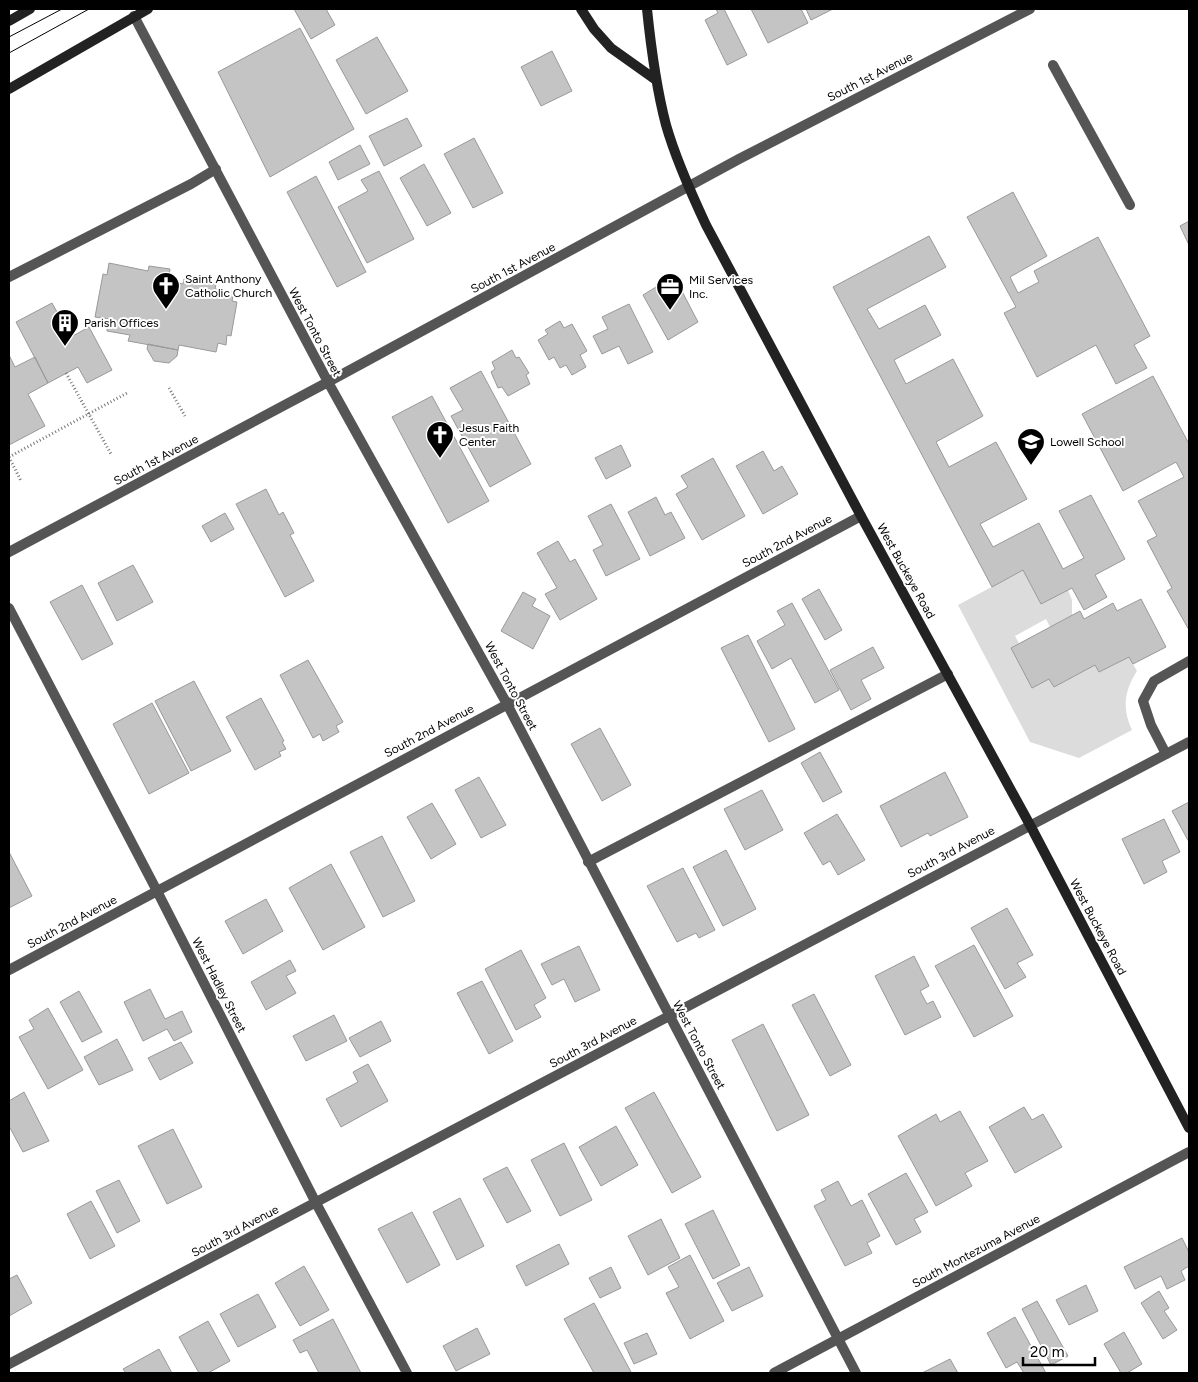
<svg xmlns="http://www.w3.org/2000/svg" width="1198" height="1382" viewBox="0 0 1198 1382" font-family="Figtree,sans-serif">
  <rect width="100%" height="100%" fill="#fff"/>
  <path fill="#dcdcdc" d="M1023,570L1041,604L1068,590L1072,600V615L1050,627L1046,619L1015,636L1019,643L1011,648L1032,688L1049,679L1054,687L1095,665L1099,672L1129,657L1137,671C1124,691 1122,709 1132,730L1079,758L1030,742L958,605Z"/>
  <path fill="#c4c4c4" stroke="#999" d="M294,9H326L335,25L311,39Z
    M716,9H724L747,55L727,65L705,20L718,13Z
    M751,9H801L808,23L768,43Z
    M806,9H833L811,20Z
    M300,28L354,129L270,177L218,72Z
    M377,37L408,91L366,114L336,60Z
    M552,51L572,91L541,106L521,67Z
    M407,118L422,146L384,166L369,136Z
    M474,138L503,193L473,208L444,154Z
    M360,145L370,164L338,180L329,162Z
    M424,164L451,213L427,226L400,178Z
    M379,171L414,239L367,263L338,207L368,191L361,180Z
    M316,176L366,272L337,287L287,192Z
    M1013,192L1047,256L1010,277L1018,293L1039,282L1034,271L1098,237L1150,336L1134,345L1147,368L1116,384L1096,345L1037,377L1004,313L1016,307L967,217Z
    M1189,221V245L1180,226Z
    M929,236L946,267L867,309L879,329L925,305L941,335L894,360L906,384L953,359L983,416L936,442L949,467L996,442L1027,499L980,524L993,547L1039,523L1063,569L1084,558L1059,511L1091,495L1125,559L1095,575L1107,597L1084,610L1072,588L1041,604L1023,570L992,587L833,287Z
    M109,263L148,271L149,266L170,269L169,275H174L172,282L183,284L184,279L216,284L215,289L234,292L232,301L237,302L231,336L227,335L226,345L218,343L216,352L179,345L178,350L128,341L130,335L107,331L108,319L95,317L103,274L107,275Z
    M674,276L698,322L668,340L643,295Z
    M52,303L71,337L89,327L112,370L87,383L78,367L48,383L16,322Z
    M629,304L653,352L628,364L619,346L602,354L593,336L608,329L602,317Z
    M560,321L564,328L572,324L587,351L580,355L586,367L572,375L566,365L560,368L554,357L549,360L538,340L548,334L545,330Z
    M148,344L178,350L177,356L169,363L154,361L147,349Z
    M512,350L516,358L519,357L529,373L526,375L530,384L508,396L502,387L498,388L491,372L495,369L492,362Z
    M9,355L15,367L35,357L48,383L28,394L45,426L9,445Z
    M481,371L531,464L490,487L451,416L463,410L450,388Z
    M1153,376L1189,444V630L1167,591L1172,588L1147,541L1157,536L1138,501L1184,477L1176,462L1123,491L1082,414Z
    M432,396L489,501L448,523L392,417Z
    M621,445L631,466L606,479L595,458Z
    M763,451L774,471L782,466L798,494L763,514L736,466Z
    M713,458L745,516L702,540L676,494L688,487L681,476Z
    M266,489L279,515L283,512L294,533L290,535L314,581L285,597L236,504Z
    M656,497L665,515L671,512L685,538L650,556L628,512Z
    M611,504L640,559L606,576L593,550L603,545L588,516Z
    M225,513L234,529L211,542L202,526Z
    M558,541L570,562L575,559L597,599L560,620L545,594L557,588L537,553Z
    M133,565L153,602L117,621L98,583Z
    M82,585L113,644L82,660L50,602Z
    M819,589L842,630L825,640L802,599Z
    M523,592L536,599L532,606L550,616L533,649L501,631Z
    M1141,599L1166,647L1133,664L1129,657L1099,672L1095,665L1054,687L1049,679L1032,688L1011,648L1080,611L1084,619L1113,603L1117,611Z
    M792,603L839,690L815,703L791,658L772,669L757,641L785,625L777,611Z
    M748,635L795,729L769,742L721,648Z
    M873,647L884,668L861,680L871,699L851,710L830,670Z
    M308,660L343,722L336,726L339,732L323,741L320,734L313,738L280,675Z
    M194,681L231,751L191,771L155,701Z
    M261,698L284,741L282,742L286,749L279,752L281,756L255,770L226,717Z
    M152,703L189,773L149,794L113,724Z
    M600,728L631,785L602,801L571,744Z
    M820,752L842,792L823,802L801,763Z
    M945,772L968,817L930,836L928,833L901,847L880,806Z
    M479,777L506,825L481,838L455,790Z
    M762,790L783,830L745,850L724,809Z
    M1189,802V842L1172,811Z
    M432,803L456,844L431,859L407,817Z
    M837,814L865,860L838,875L830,861L823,865L804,833Z
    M1164,819L1180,852L1162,861L1167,872L1144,884L1122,839Z
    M382,836L415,901L383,917L350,852Z
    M726,850L756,909L723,926L693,867Z
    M9,852L32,896L9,908Z
    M331,864L365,927L323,950L289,888Z
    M683,868L715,930L699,938L696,933L677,942L647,886Z
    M266,899L283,931L243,954L225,921Z
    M1007,908L1033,955L1017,963L1026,977L1005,989L971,928Z
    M974,945L1013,1016L974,1037L935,966Z
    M579,946L600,990L575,1002L564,979L552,985L541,964Z
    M521,950L546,998L534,1005L541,1017L516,1030L485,969Z
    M914,956L929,986L920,991L927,1004L933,1001L941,1017L905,1035L875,976Z
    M290,960L296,971L286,976L296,993L266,1010L251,982Z
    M482,981L513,1041L489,1054L457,993Z
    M150,989L165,1019L182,1011L192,1032L174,1041L167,1029L143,1041L124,1002Z
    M79,991L102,1032L82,1042L60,1002Z
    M814,994L851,1065L830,1076L792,1005Z
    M48,1008L83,1070L48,1089L19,1037L34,1029L29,1020Z
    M334,1015L347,1041L306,1061L293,1036Z
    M381,1021L391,1041L360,1057L349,1038Z
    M763,1024L809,1115L777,1131L732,1040Z
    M117,1039L133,1070L99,1085L84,1057Z
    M181,1042L193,1063L160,1080L148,1058Z
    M368,1064L388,1101L341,1127L326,1099L358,1082L353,1072Z
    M24,1092L49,1141L23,1152L9,1126V1101Z
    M654,1092L701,1177L672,1193L625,1108Z
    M1024,1107L1032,1120L1043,1114L1062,1147L1015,1173L989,1127Z
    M960,1111L988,1161L965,1173L972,1186L936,1206L898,1136L936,1114L940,1122Z
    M616,1126L638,1165L601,1186L579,1147Z
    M173,1129L202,1187L167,1204L138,1146Z
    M564,1143L592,1200L560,1216L531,1160Z
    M507,1167L531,1211L507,1223L483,1179Z
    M906,1173L928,1212L914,1219L921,1232L896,1245L868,1194Z
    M119,1180L140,1221L117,1233L96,1191Z
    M838,1181L851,1206L862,1200L880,1236L867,1243L872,1253L845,1266L814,1206L826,1200L821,1190Z
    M460,1198L484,1246L457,1260L433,1212Z
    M91,1201L115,1246L90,1259L67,1214Z
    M713,1210L740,1265L713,1279L685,1224Z
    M412,1212L440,1265L407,1283L378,1229Z
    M661,1219L680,1258L648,1275L628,1236Z
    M1182,1238L1189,1252V1266L1181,1271L1185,1280L1167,1289L1161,1276L1135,1289L1124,1267Z
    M559,1244L569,1264L526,1286L516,1266Z
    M690,1255L724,1321L690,1339L666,1293L679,1287L668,1267Z
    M304,1266L329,1310L300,1326L275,1283Z
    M611,1267L621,1288L600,1298L589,1278Z
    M749,1267L763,1296L732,1311L717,1283Z
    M17,1275L32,1303L9,1316V1279Z
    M1086,1285L1098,1311L1069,1325L1056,1300Z
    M1159,1291L1169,1308L1164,1311L1177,1330L1163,1339L1141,1303Z
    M258,1294L276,1327L238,1347L220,1314Z
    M1037,1301L1068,1356L1051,1365L1022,1309Z
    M594,1303L631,1372L629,1373H594L564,1319Z
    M1015,1317L1046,1373H1024L1017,1362L1006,1368L987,1333Z
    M333,1319L361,1373H319L307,1350L300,1353L293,1340Z
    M208,1321L230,1361L208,1373H199L179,1337Z
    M477,1328L490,1354L456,1371L443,1346Z
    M1124,1332L1142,1364L1127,1373H1121L1104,1344Z
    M647,1333L657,1354L634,1364L624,1343Z
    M159,1349L172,1373H126L123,1369Z
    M950,1359L958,1373H922Z"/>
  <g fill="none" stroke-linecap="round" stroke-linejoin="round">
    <path stroke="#777" stroke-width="3" stroke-dasharray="1 2.5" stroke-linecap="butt" d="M66,373L111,454
      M169,388L185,416
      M9,457L127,393
      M9,457L21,481"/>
    <path stroke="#555" stroke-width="10" d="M1053,65L1130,205
      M9,277L191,184L216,169
      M1166,754L1151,725L1143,701L1154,681L1189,661
      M588,862L948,674"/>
    <path stroke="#555" stroke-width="10" d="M134,16L328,382L507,704L856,1373
      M9,552L328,382L739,159L1030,9
      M9,608L157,891L316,1203L407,1373
      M9,970L861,516
      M9,1364L1189,742
      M774,1373L1189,1152"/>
    <path stroke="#222" stroke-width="10" d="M581,9L594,29L611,48L656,80
      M647,9C651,48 656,87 666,125C676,160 691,193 706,225L861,516L1030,825L1189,1128
      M9,21L30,9
      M9,89L148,9"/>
    <path stroke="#000" stroke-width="1" d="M9,37L62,9
      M9,53L89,9"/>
  </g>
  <defs>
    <symbol id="church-pin" viewBox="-11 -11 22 30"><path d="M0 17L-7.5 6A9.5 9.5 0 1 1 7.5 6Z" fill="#000" stroke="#fff"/><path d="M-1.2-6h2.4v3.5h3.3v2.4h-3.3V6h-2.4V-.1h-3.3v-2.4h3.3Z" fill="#fff"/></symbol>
    <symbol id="office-pin" viewBox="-11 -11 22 30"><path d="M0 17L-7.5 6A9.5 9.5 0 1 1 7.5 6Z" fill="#000" stroke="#fff"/><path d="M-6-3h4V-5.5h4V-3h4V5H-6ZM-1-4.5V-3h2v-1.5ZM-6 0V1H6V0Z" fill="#fff"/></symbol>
    <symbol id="building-pin" viewBox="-11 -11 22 30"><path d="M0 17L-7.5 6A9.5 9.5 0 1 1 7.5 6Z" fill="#000" stroke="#fff"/><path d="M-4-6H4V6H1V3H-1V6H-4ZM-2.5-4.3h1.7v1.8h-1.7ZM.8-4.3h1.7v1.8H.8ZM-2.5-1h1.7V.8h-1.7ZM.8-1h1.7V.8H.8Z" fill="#fff"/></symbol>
    <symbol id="school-pin" viewBox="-11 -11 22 30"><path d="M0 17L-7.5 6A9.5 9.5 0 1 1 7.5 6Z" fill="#000" stroke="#fff"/><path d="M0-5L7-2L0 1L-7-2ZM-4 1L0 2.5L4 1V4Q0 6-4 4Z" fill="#fff"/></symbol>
  </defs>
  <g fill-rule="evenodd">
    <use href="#church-pin" x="150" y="270" width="32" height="43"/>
    <use href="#office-pin" x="654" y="271" width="32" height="43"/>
    <use href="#building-pin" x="49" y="307" width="32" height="43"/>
    <use href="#church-pin" x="424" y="419" width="32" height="43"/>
    <use href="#school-pin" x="1015" y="426" width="32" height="43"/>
  </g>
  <g text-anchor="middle" stroke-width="4" stroke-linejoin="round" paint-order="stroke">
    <g font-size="12" fill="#000" stroke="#fff">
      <text transform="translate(870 77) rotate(-27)" y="4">South 1st Avenue</text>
      <text transform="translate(513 268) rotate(-28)" y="4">South 1st Avenue</text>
      <text transform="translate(315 332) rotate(62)" y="4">West Tonto Street</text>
      <text transform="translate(156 460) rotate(-28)" y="4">South 1st Avenue</text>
      <text transform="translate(787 541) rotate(-28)" y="4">South 2nd Avenue</text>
      <text transform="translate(906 571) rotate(61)" y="4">West Buckeye Road</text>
      <text transform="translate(511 686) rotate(62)" y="4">West Tonto Street</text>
      <text transform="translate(429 731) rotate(-28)" y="4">South 2nd Avenue</text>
      <text transform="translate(951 852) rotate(-28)" y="4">South 3rd Avenue</text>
      <text transform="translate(72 922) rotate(-28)" y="4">South 2nd Avenue</text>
      <text transform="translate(1098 927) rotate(62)" y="4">West Buckeye Road</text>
      <text transform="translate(219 985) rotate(63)" y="4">West Hadley Street</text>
      <text transform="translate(593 1042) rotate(-28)" y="4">South 3rd Avenue</text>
      <text transform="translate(699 1045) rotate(62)" y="4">West Tonto Street</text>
      <text transform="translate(235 1231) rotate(-28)" y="4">South 3rd Avenue</text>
      <text transform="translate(976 1251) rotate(-28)" y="4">South Montezuma Avenue</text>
    </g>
    <g font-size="12" fill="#000" stroke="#fff" text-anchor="start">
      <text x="185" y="283">Saint Anthony<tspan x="185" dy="14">Catholic Church</tspan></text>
      <text x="689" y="284">Mil Services<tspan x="689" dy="14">Inc.</tspan></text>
      <text x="84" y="327">Parish Offices</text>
      <text x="459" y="432">Jesus Faith<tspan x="459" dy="14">Center</tspan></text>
      <text x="1050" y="446">Lowell School</text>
    </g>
  </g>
  <rect width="1198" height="1382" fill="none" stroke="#000000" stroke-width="20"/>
  <path d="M1023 1357v8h72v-8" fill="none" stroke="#000000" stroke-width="2.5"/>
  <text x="1030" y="1357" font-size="15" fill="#000000" stroke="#ffffff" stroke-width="4" paint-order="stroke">20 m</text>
</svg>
